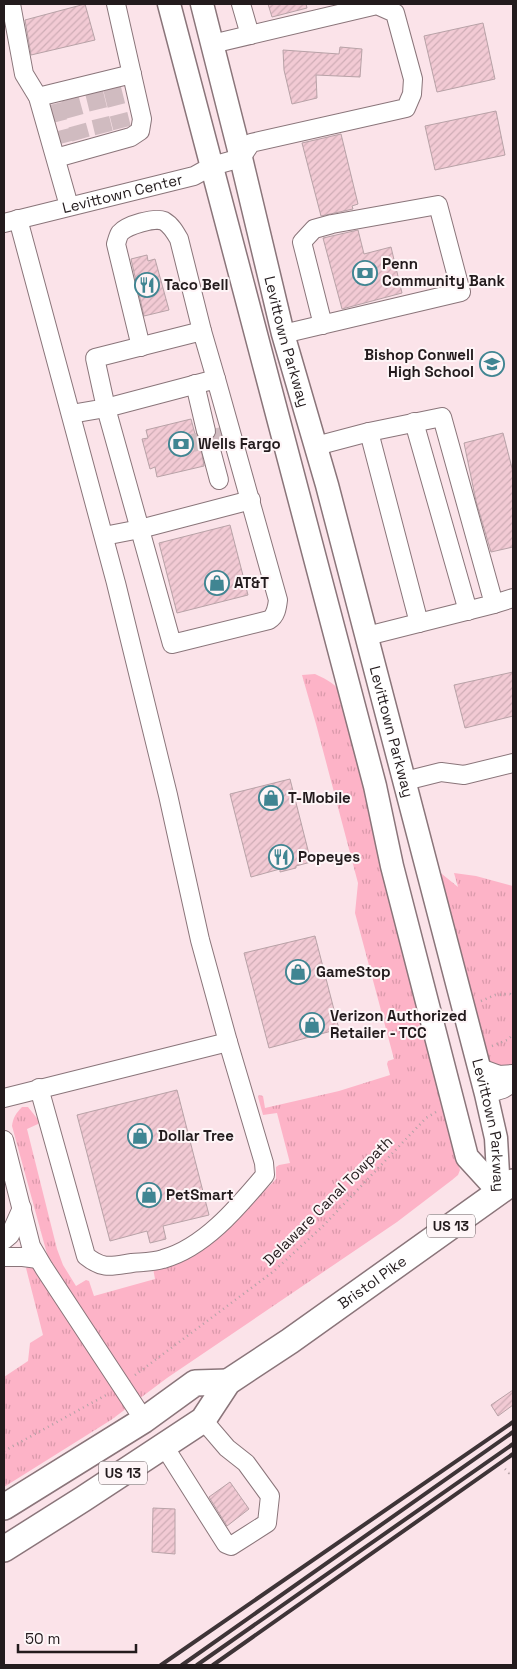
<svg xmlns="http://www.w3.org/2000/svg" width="517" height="1669" viewBox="0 0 517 1669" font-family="'Space Grotesk',sans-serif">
  <defs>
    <pattern id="grass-tufts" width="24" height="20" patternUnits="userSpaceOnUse" patternTransform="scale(1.25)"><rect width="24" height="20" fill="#fdb3c7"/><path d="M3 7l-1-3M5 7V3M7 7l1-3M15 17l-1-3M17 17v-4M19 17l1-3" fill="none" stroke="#d999aa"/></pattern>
    <pattern id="building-hatch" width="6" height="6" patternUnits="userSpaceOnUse" patternTransform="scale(1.25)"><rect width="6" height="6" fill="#f2cad4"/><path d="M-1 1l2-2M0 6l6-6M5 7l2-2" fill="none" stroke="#cfadb6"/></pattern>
  </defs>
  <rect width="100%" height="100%" fill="#fbe3e9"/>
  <path fill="url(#grass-tufts)" d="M315,674C328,680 336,684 343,696L427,1048L460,1170L458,1175L452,1180L397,1222L167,1378L111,1420L4,1487V1377L28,1361L30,1343L43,1335L26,1268L47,1254L12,1126C13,1118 16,1113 22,1107H28L40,1122L38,1124L27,1129L57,1249L63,1265L76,1286L86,1280L89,1281L94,1296L155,1279L153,1268L198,1250L229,1228L276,1179V1167L279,1165L290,1163L277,1113L263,1115L258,1097L259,1095L263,1096L265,1108L339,1091L390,1075L387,1064L388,1061L394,1059L355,913L358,883L316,724L302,675Z
    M437,870L458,887L454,873L476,876L513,886V1068L506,1071L485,1060Z"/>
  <path fill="url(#building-hatch)" stroke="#b8a2a7" d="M85,4L95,40L31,55L25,20Z
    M268,4H306L307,8L272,17Z
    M483,23L495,79L437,92L424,36Z
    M340,47L362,49L360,77L316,75L317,98L292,104L284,70L283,50L339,54Z
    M496,111L505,155L435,170L425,126Z
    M341,134L358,204L352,206L353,209L321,216L302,143Z
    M358,230L364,254L391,247L402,293L342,309L323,238Z
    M147,255L148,261L155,259L169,310L144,316L131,259Z
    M191,419L195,434L199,439L205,441L201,448L204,466L157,477L155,467L150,469L142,439L148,438L146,430Z
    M503,433L513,472V547L491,552L476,501L464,443Z
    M230,525L248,595L177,613L159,543Z
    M513,672V716L465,728L454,685Z
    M290,779L311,862L296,866V868L280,872V869L251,877L230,794Z
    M315,936L339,1029L269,1048L244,953Z
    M177,1090L209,1215L163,1226L166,1239L150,1243L147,1231L110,1241L77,1115Z
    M513,1390V1405L498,1416L491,1405Z
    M230,1482L249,1509L227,1526L209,1497Z
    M153,1508L175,1509V1554L152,1552Z"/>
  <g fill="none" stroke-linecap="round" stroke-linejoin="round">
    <path stroke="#d0bbc0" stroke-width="18" stroke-dasharray="18 9" stroke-linecap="butt" d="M112,88L122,128
      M94,92L104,133
      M70,99L81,139
      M54,104L64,143
      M213,429L218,449
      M199,432L204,452"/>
    <defs>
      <g id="minor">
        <path d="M11,4L24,74L38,97L69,206"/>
        <path d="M241,4L250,35"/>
        <path d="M38,97L132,74"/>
        <path d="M56,158L131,137L140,131L142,119L116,4"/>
        <path d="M18,219L116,583L168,795L200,940L228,1042L264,1163L265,1175C238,1207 204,1248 163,1259C153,1262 142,1262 132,1263C112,1266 103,1270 86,1256L39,1088"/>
        <path id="s1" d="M4,223L194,176L212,166L241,158L251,143L406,108L412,94L413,79L395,13L377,5L212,44"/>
        <path d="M283,334L461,292L438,205L332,224L314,229L302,242L323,325"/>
        <path d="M141,347L116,244C117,241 118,236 120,233C127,225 155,217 164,221C171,225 175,232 179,239L202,331"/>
        <path d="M216,379L278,600C277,608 276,616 269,620L172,644L106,408Z"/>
        <path d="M195,384L206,431"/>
        <path d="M71,414L106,408L95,358L202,331L216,379"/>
        <path d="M414,422L468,611"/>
        <path d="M369,432L419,623"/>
        <path d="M316,446L369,432L442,417L494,604L367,636"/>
        <path d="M211,450L219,480"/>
        <path d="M104,536L140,529L251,500"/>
        <path d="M494,604L513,598"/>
        <path d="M405,781L441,772L464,775L513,763"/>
        <path d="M480,1068L499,1075L513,1074"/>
        <path d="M486,1094L503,1089L513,1083"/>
        <path d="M4,1098L228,1042"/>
        <path d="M4,1140L31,1246L44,1268L144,1420"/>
        <path d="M4,1240L10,1235L22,1208"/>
        <path d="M4,1257H23L38,1259"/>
        <path d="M164,1446L226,1544L231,1546L267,1523L270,1496L246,1463L227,1448L203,1420"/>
      </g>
      <g id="major">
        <path d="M169,4L375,786L392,866L467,1157L499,1192"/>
        <path id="s2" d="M202,4L241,158L283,334L327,485L486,1094L496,1138L499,1192"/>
      </g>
      <g id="highway">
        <path d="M4,1507L144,1420L195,1383L228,1382"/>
        <path id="s3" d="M4,1549L83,1499L203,1420L228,1382L290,1341L513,1182"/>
      </g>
    </defs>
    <use href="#minor" stroke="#8a757a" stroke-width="20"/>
    <use href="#major" stroke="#8a757a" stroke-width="25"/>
    <use href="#highway" stroke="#8a757a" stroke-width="28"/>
    <path stroke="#b4a1a6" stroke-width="2.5" stroke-dasharray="1 4" stroke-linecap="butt" d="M481,1001L495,995L510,994L513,997
      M492,1046L507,1040L513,1035
      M135,1375L274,1271L323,1226L426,1118L436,1112
      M4,1451L108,1394
      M505,1469L509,1473L513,1470"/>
    <use href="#minor" stroke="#fff" stroke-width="18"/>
    <use href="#major" stroke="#fff" stroke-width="22"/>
    <use href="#highway" stroke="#fff" stroke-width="25"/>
    <path stroke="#3e3437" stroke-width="4" d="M161,1665L513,1422
      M182,1665L513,1432
      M197,1665L513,1444
      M213,1665L513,1454"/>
  </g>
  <defs>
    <symbol id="bank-ring" viewBox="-11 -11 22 22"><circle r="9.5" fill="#fef5f7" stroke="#408592" stroke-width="1.5"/><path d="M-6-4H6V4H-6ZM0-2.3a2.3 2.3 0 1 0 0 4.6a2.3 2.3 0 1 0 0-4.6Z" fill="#408592"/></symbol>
    <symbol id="restaurant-ring" viewBox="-11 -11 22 22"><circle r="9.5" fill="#fef5f7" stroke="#408592" stroke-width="1.5"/><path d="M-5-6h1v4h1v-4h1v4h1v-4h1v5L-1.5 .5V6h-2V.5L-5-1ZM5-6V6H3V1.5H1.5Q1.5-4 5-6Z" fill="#408592"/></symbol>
    <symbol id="school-ring" viewBox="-11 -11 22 22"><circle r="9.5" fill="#fef5f7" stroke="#408592" stroke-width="1.5"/><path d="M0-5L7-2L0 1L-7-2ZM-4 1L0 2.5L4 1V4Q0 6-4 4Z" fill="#408592"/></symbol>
    <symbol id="shop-ring" viewBox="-11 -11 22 22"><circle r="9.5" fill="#fef5f7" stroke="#408592" stroke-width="1.5"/><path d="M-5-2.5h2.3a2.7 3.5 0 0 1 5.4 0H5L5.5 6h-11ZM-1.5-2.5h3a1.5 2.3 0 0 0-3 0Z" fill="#408592"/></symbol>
  </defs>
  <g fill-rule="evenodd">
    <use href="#bank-ring" x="351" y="259" width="28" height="28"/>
    <use href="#restaurant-ring" x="133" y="271" width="28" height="28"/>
    <use href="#school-ring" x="478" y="350" width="28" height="28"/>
    <use href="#bank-ring" x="167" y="430" width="28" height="28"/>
    <use href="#shop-ring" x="203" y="569" width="28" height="28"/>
    <use href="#shop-ring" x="257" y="784" width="28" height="28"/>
    <use href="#restaurant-ring" x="267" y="843" width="28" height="28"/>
    <use href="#shop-ring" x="284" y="958" width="28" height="28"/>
    <use href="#shop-ring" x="298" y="1011" width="28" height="28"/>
    <use href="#shop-ring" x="126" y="1122" width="28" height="28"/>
    <use href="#shop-ring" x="135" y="1181" width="28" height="28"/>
  </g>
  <g text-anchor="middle" stroke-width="4" stroke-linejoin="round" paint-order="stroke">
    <g fill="#fef5f7" stroke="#655c5e" stroke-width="1">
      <rect x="427" y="1214.5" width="48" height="23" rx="4"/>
      <rect x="99" y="1461.5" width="48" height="23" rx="4"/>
    </g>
    <g font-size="14" font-weight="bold" fill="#231b1d">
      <text x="451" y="1231">US 13</text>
      <text x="123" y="1478">US 13</text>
    </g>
    <g font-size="15" fill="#231b1d" stroke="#fef5f7">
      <text dy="5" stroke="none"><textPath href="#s1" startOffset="122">Levittown Center</textPath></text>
      <text dy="5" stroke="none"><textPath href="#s2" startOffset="348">Levittown Parkway</textPath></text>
      <text dy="5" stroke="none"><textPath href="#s2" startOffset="752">Levittown Parkway</textPath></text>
      <text dy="5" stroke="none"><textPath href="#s2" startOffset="1158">Levittown Parkway</textPath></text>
      <text transform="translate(328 1201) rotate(-45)" y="5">Delaware Canal Towpath</text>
      <text dy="5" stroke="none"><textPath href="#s3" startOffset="458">Bristol Pike</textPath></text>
    </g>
    <g font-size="15" font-weight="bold" fill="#231b1d" stroke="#fef5f7" text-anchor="start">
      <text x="382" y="269">Penn<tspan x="382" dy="17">Community Bank</tspan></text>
      <text x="164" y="290">Taco Bell</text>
      <text x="474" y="360" text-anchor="end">Bishop Conwell<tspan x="474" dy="17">High School</tspan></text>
      <text x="198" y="449">Wells Fargo</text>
      <text x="234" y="588">AT&amp;T</text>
      <text x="288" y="803">T-Mobile</text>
      <text x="298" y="862">Popeyes</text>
      <text x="316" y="977">GameStop</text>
      <text x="330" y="1021">Verizon Authorized<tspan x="330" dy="17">Retailer - TCC</tspan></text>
      <text x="158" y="1141">Dollar Tree</text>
      <text x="166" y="1200">PetSmart</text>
    </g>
  </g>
  <rect width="517" height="1669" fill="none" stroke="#231b1d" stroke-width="10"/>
  <path d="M18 1644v8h118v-8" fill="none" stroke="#231b1d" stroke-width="2.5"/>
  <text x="25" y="1644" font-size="15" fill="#231b1d" stroke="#fef5f7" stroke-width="4" paint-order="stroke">50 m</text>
</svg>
